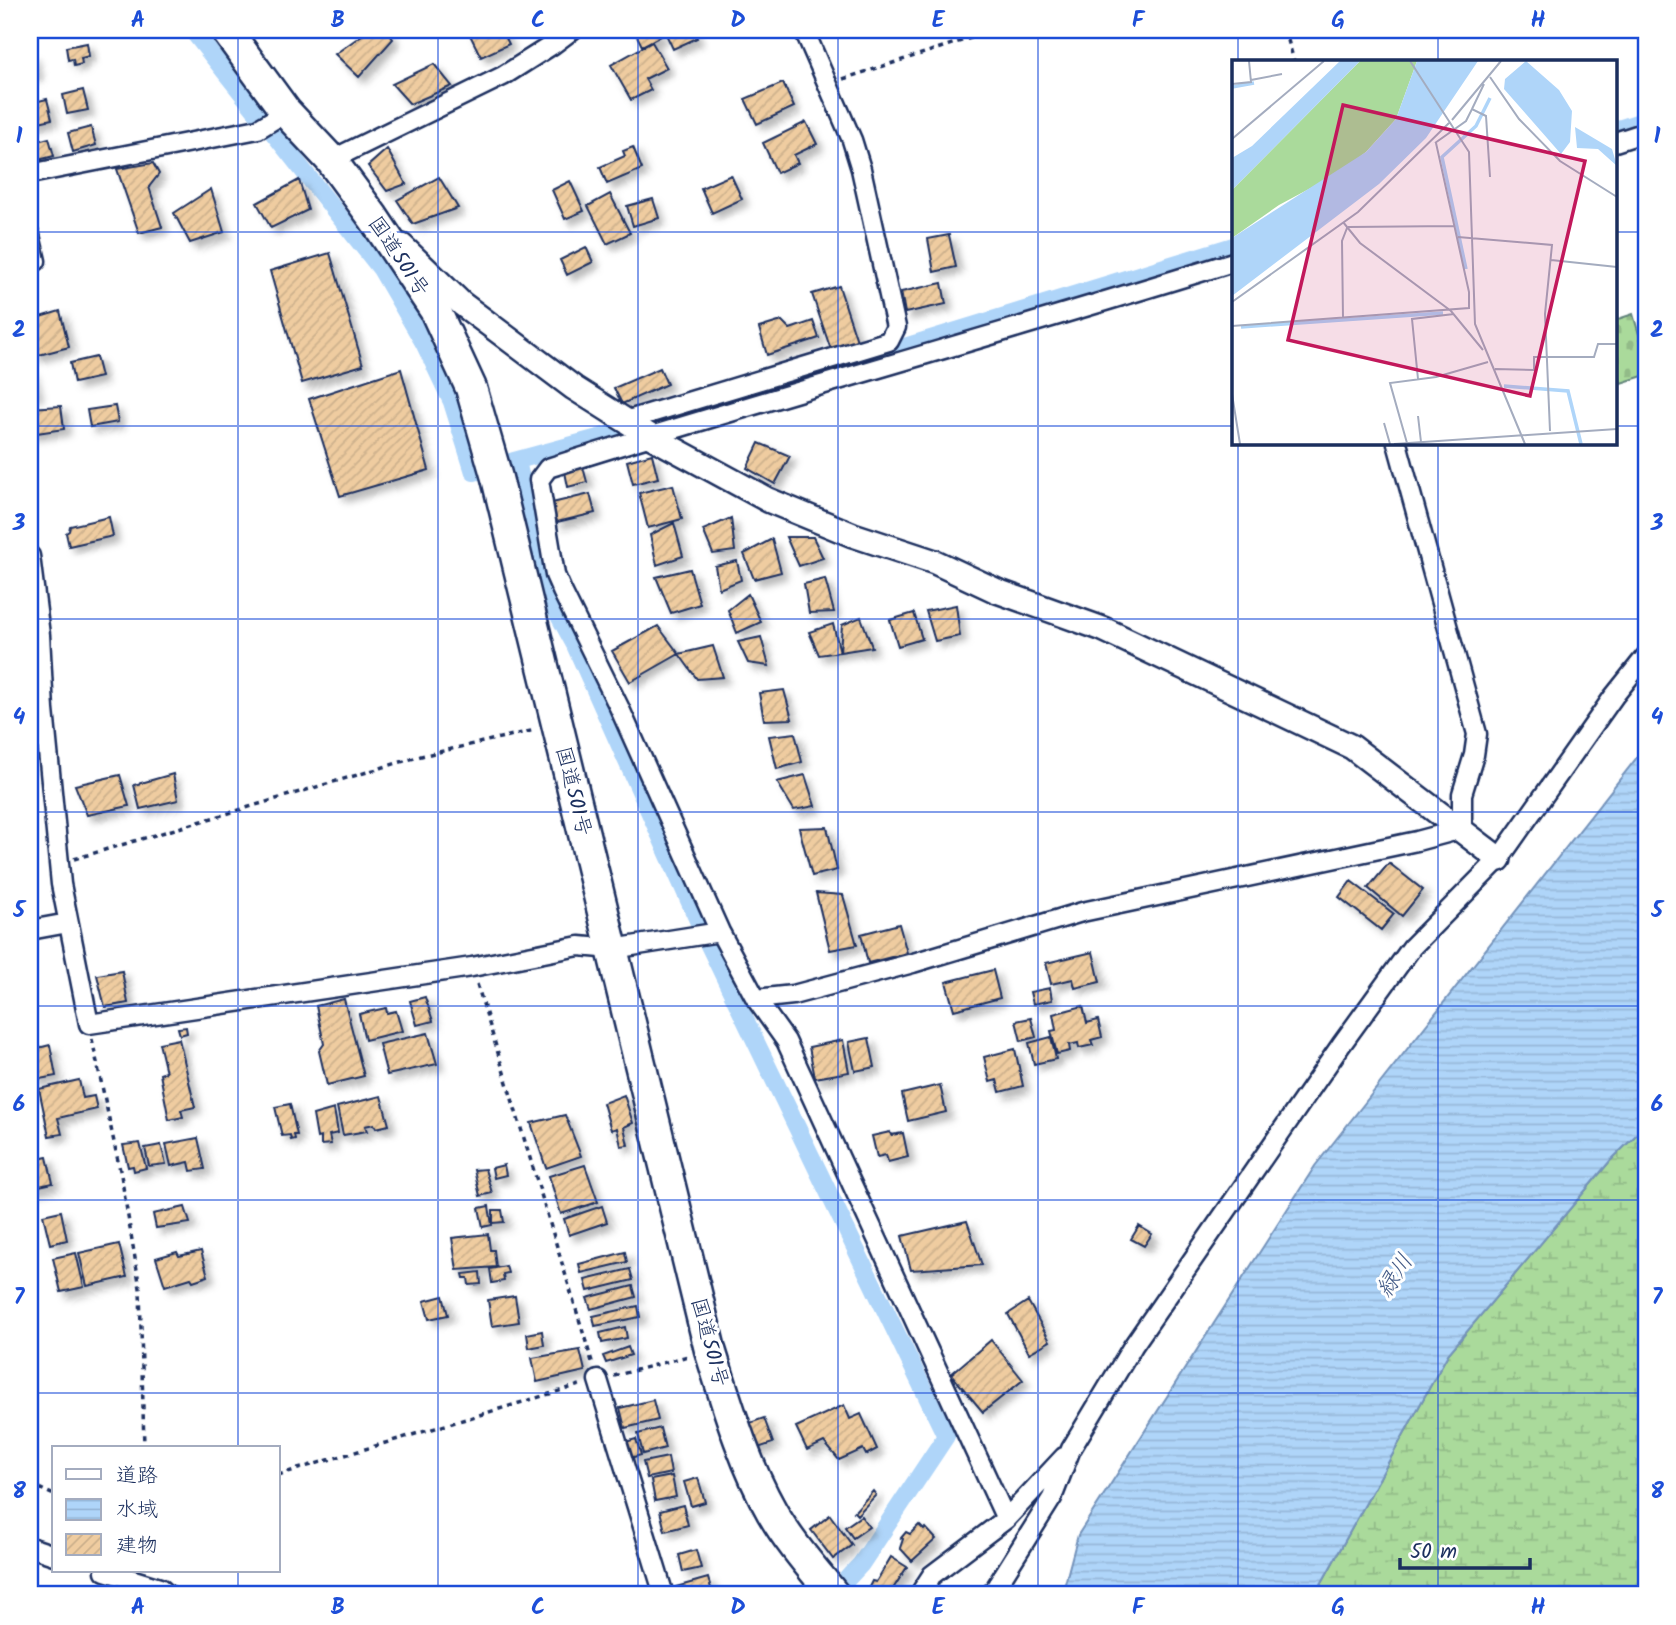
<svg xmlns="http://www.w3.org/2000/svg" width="1676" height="1625" viewBox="0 0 1676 1625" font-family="Kalam,'Klee One',sans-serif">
  <defs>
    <pattern id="wetland-marsh" width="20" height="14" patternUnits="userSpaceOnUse" patternTransform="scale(1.75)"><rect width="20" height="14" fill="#aada9b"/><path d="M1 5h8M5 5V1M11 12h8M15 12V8" fill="none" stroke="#92bb88"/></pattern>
    <pattern id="cemetery-stones" width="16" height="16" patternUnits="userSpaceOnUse" patternTransform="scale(1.75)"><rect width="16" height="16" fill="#aada9b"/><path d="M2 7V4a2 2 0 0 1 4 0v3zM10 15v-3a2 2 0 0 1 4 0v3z" fill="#92bb88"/></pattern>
    <pattern id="water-rules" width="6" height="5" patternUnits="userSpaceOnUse" patternTransform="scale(1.75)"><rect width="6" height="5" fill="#afd5f9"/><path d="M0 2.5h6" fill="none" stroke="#96b7d8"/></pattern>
    <pattern id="building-hatch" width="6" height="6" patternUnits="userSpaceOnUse" patternTransform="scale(1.75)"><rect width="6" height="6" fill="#efcca0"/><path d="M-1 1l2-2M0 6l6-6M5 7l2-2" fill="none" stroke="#ccb08c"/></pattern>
    <filter id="shadow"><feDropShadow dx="6" dy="6" stdDeviation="3.5" flood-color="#0004"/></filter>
  </defs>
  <rect width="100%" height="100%" fill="#fff"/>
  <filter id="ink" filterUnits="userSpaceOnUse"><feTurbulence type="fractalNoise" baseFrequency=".0143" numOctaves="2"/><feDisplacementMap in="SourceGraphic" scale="14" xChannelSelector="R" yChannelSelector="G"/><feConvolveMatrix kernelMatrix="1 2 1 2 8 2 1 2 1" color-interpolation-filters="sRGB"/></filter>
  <g filter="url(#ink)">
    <path fill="url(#wetland-marsh)" stroke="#62847c" stroke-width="2" d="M1646,1125V1595H1315L1448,1354L1610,1161Z"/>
    <path fill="url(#cemetery-stones)" stroke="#62847c" stroke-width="2" d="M1633,314L1646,358V375L1621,383L1615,363V320Z"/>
    <path fill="url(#water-rules)" stroke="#7493bb" stroke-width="2" d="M1646,746V1125L1610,1161L1448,1354L1315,1595H1062L1078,1535L1315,1166Z"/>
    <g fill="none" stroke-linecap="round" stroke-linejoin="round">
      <path stroke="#afd5f9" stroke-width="18" d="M30,30H32
        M192,30L381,269L424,343L452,402L474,472L613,434
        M1615,130L1646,120
        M663,421L1233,246
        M517,461L547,594L575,645L709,945L946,1436L861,1564L832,1595"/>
    </g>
    <path fill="url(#building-hatch)" stroke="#1b2f5e" stroke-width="2" filter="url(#shadow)" d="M369,30H387L393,39L359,77L335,54Z
      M502,30L509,44L481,57L468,31Z
      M634,30H658L661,36L642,46Z
      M664,30H693L697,38L673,49Z
      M652,42L667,68L645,79L651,90L631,100L611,65Z
      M87,43L89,56L81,58L82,64L74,66L73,59L68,60L66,47Z
      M30,54H32L37,74L30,76Z
      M434,64L452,86L410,104L392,84Z
      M783,83L794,107L757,124L745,99Z
      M83,90L88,110L67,114L63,95Z
      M47,99L52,119L30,124V103Z
      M806,122L817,144L794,155L798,163L777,173L763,143Z
      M91,127L96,145L73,152L68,133Z
      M49,138L54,156L30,162V143Z
      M633,147L642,169L607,184L600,167L625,156L623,151Z
      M387,149L406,184L387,191L368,166Z
      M153,163L159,174L149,187L162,227L139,233L117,169Z
      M731,175L742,199L712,213L701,188Z
      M439,177L458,208L413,224L397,200Z
      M299,180L308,210L271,228L257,203Z
      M570,181L584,211L565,219L552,190Z
      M211,189L224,232L190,243L174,213Z
      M610,194L630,233L607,244L588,206Z
      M653,199L659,218L633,226L627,206Z
      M949,235L956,267L934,272L928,239Z
      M586,247L593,262L567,275L560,260Z
      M330,253L363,365L302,383L270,271Z
      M942,283L946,304L905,313L901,292Z
      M839,286L858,344L832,353L812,294Z
      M60,311L69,347L35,356L30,339V320Z
      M782,321L790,329L813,321L819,338L767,355L759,328Z
      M96,357L101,377L74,383L70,363Z
      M660,368L667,384L622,404L614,388Z
      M401,369L429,470L340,496L309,399Z
      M31,370L37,394L30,395V371Z
      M61,406L64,429L30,434V408Z
      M115,406L118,422L90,427L87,410Z
      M759,443L790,456L775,484L747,468Z
      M652,454L658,478L633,484L627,461Z
      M583,467L587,482L568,487L565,472Z
      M673,485L682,519L648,528L639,493Z
      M590,494L595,513L557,522L552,503Z
      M109,517L113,536L69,546L66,533L69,531L70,526Z
      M731,518L735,551L713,554L703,530Z
      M674,523L683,556L657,565L650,535Z
      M786,537H813L823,558L799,566Z
      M772,539L781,572L754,579L744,554Z
      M737,561L741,580L719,589L715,566Z
      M690,569L700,604L671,613L656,577Z
      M825,579L834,612L809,613L804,584Z
      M748,594L761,622L737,633L728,610Z
      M956,605L960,636L935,641L926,611Z
      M914,613L922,639L898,646L890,620Z
      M861,617L872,647L840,652L842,625Z
      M833,624L840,652L819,655L809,632Z
      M658,626L679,654L630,682L612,651Z
      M761,637L769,666L748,663L738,642Z
      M713,646L723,677L697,679L679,654Z
      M784,690L792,719L764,720L759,693Z
      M795,733L802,762L777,769L769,736Z
      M173,774L178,800L140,809L134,785Z
      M120,775L129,806L87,815L75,785Z
      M805,775L815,806L794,810L777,782Z
      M827,827L837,870L812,876L799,828Z
      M1389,863L1423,890L1402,916L1368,888Z
      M1351,881L1394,914L1381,930L1339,897Z
      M816,893L843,895L857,945L830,950Z
      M899,924L907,953L868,963L861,934Z
      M1093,952L1100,982L1075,988L1073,979L1051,984L1046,963Z
      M993,970L1000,998L954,1010L946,982Z
      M122,971L128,1003L105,1007L97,975Z
      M1050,988L1052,1000L1033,1004L1030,992Z
      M425,997L433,1021L417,1025L410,1001Z
      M344,999L364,1076L327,1085L319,1051L324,1044L316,1006Z
      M1083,1006L1087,1023L1098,1020L1102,1037L1091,1040L1093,1045L1079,1048L1078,1043L1069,1045L1070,1051L1057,1054L1051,1031L1056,1030L1053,1014Z
      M386,1008L387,1013L396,1011L402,1031L365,1040L359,1014Z
      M1031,1018L1036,1037L1021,1041L1016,1021Z
      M186,1027L187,1033L180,1035L178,1028Z
      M428,1033L437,1064L387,1075L379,1044Z
      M1051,1037L1056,1059L1034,1064L1029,1043Z
      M869,1038L875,1067L855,1071L849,1042Z
      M179,1039L195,1107L181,1110L183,1117L169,1120L160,1074L166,1072L159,1043Z
      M843,1040L849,1072L815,1078L809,1047Z
      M50,1045L56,1076L34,1080L30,1050Z
      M1015,1049L1023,1086L1000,1092L997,1080L990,1082L984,1057Z
      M79,1080L83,1098L94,1096L97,1109L58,1118L62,1134L49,1136L39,1089Z
      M940,1085L946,1112L908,1121L902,1094Z
      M624,1095L633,1123L624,1127L628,1145L621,1146L617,1128L611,1130L603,1103Z
      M381,1096L389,1125L376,1128L374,1124L365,1126L367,1131L343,1135L337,1107Z
      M290,1104L297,1135H294L295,1139L291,1140L290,1135L282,1136L275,1107Z
      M334,1109L338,1133L329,1135L331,1144L321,1145V1137L317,1138L313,1115Z
      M565,1115L581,1156L546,1168L531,1123Z
      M890,1132L891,1135L903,1133L908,1157L888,1162L886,1155L877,1157L872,1136Z
      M198,1138L205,1169L191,1171L189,1162L171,1166L166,1144Z
      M140,1143L146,1168L134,1171L133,1166L128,1167L123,1145Z
      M161,1145L166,1164L149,1166L145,1148Z
      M47,1157L53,1183L30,1188V1161Z
      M504,1165L506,1175L494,1178L492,1168Z
      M585,1165L598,1202L561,1214L549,1176Z
      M485,1169L492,1193L480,1196L474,1170Z
      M489,1206L492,1225L483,1227L479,1208Z
      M602,1206L607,1222L569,1235L564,1219Z
      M185,1207L190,1223L156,1228L153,1214Z
      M493,1210H502L504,1222L493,1223Z
      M61,1211L67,1240L50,1244L43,1215Z
      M967,1221L982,1265L911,1270L902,1236Z
      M1139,1226L1152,1234L1144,1246L1131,1239Z
      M488,1234L490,1250H494L496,1267L457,1270L452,1238Z
      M119,1244L127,1277L87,1286L79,1253Z
      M201,1251L208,1276L193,1281L191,1278L165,1286L156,1258L177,1252L179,1256Z
      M625,1252L627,1262L581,1273L579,1264Z
      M76,1253L84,1287L61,1292L53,1258Z
      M506,1266L508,1273L503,1274L504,1281L492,1283L490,1269Z
      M630,1269L633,1280L588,1291L585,1280Z
      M480,1272L481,1284L469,1285L468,1278H464L463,1274Z
      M633,1286L636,1297L591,1309L587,1298Z
      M443,1296L448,1315L429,1319L424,1301Z
      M515,1296L519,1322L492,1326L488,1300Z
      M1028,1301L1050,1341L1029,1353L1008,1314Z
      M638,1306L640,1317L595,1326L593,1316Z
      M625,1327L627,1338L602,1343L600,1333Z
      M542,1331L544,1345L529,1348L527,1334Z
      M991,1340L1023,1380L983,1412L951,1374Z
      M628,1347L631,1355L606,1363L603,1356Z
      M580,1350L585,1371L537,1382L532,1358Z
      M653,1400L658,1420L625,1428L620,1408Z
      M844,1405L850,1419L861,1414L877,1449L866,1455L863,1449L839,1460L824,1442L807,1450L796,1427Z
      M764,1418L773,1443L752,1450L744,1425Z
      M660,1428L665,1448L643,1454L638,1434Z
      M636,1439L641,1455L626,1459L622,1443Z
      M668,1457L671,1473L647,1478L643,1462Z
      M672,1476L676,1497L655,1501L651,1480Z
      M698,1478L705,1502L691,1506L684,1482Z
      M873,1491L876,1495L857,1515L854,1512Z
      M683,1505L688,1525L665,1531L660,1511Z
      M830,1515L852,1545L833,1559L811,1530Z
      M861,1516L869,1527L853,1538L845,1527Z
      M919,1525L924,1530L926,1528L936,1539L912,1561L900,1548L903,1539L901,1538L906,1532L910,1534Z
      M696,1550L701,1568L683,1572L679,1555Z
      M891,1557L907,1567L889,1595H872L868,1593L871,1588L869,1587L872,1581L876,1582Z
      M708,1578L713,1595H678L676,1587Z"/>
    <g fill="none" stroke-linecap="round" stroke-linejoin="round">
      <defs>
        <path id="minor" d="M1615,142L1646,132
          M331,160L503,76L552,45L572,30
          M30,174L258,129L286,112
          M30,235L36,261L30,263
          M628,420L889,341L896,327L861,169L852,140L804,30
          M30,556L40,635L44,710L61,884L89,1024L472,967L579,946L613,949L720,932
          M30,930L68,923
          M756,999L793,995L913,963L1082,912L1417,841L1462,829V794L1474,755L1477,734L1397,443
          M598,1380L664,1595
          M1006,1519L786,1041L756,999L720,932L619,707L562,591L555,575L539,480L548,468C775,396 1006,333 1233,262
          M30,1547L54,1555
          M105,1571L160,1588L168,1595
          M919,1595L932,1575L1006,1519L1064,1457
          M991,1595L1052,1498L1071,1449L1133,1346L1341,1045L1412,947L1499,859L1614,696L1646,656"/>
        <path id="tertiary" d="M402,246L462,304L574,388L650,436L768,500L853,535L935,562L997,591L1103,629L1352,747L1499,859"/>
        <path id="trunk" d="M226,30L286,112L331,160L373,217L435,310L471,388L497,478L710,1350C727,1404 744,1463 772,1512C789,1542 813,1569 834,1595"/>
      </defs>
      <use href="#minor" stroke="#1b2f5e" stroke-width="23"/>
      <use href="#tertiary" stroke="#1b2f5e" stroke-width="28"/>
      <use href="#trunk" stroke="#1b2f5e" stroke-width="35"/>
      <path stroke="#1b2f5e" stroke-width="3.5" stroke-dasharray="5 5" stroke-linecap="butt" d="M1285,30L1294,61
        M843,79L996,30
        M74,859L421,756L535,730
        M477,984L593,1365
        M92,1039L121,1175L140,1288L144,1448
        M614,1376L688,1356
        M278,1475L583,1384
        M30,1484L54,1495"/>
      <use href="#minor" stroke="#fff" stroke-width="18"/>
      <use href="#tertiary" stroke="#fff" stroke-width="23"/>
      <use href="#trunk" stroke="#fff" stroke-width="30"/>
    </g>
  </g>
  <path fill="none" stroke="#1d4ed8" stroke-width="2" stroke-opacity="0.55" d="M238,30V1448M438,30V1595M638,30V1595M838,30V1595M1038,30V1595M1238,30V61M1438,30V61M30,232H1233M1615,232H1646M30,426H1233M1615,426H1646M1238,443V1595M1438,443V1595M30,619H1646M30,812H1646M30,1006H1646M30,1200H1646M30,1393H1646M238,1571V1595"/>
  <g text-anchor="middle" stroke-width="6" stroke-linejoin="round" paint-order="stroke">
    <g font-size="21" fill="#1b2f5e" stroke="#fff">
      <text transform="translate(399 256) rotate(56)" y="7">国道501号</text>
      <text transform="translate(574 791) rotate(76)" y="7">国道501号</text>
      <text transform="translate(710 1342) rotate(75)" y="7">国道501号</text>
    </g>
    <g font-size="23" font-style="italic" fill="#405885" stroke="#fff">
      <text transform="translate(1394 1275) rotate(-57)" y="8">緑川</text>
    </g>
  </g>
  <g transform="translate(1232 60)">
    <rect width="385" height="385" fill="#fff"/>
    <path d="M128,1H185L164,59L134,92L105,114L47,145L0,178V130Z" fill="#aada9b"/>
    <path d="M108,1H128L0,130V98L20,86ZM185,1H246L194,78L147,124L0,236V178L134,92L164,59ZM294,1L327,30L340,51L338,82L329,94L272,29L273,19ZM343,67L380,89L385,106L366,89L345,88Z" fill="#afd5f9"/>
    <path fill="none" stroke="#afd5f9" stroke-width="3.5" d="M0,27L22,23M234,209L210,97L244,66L258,38M9,267L211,253M272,326L336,331L349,384"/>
    <path fill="none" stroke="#a4acbf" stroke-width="2" d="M178,1L237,92L243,264L293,384M258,17L287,59L328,101L385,137M19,20L50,14M0,24L19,22L17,1M240,49L252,24M220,60L269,1M0,79L92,1M203,83L234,61L240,49L254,56L258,117M111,162L128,183L219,251L251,290M116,167L222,166M226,177L320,185L313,254L318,371M319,200L385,207M0,242L126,152L217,63M111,258L110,181L115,168M0,266L237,248V232L204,83M263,309L302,310V297H362L366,284H385M186,319L180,259L222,254M0,334L8,384M186,356L189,382M152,363L158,384M175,383L158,323L204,317L256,302M162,384L385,369"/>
    <path fill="#c2185b" fill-opacity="0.15" stroke="#c2185b" stroke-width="3.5" d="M111,45L353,101L298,336L56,280Z"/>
    <rect width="385" height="385" fill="none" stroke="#1b2f5e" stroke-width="3.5"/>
  </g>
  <rect width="1676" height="1625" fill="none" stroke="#fff" stroke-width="77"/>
  <rect x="52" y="1446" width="228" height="126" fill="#ffffff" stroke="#a4acbf" stroke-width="2"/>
  <rect x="66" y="1469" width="35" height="10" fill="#ffffff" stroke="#a4acbf" stroke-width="2"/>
  <text x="116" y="1482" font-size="21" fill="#1b2f5e">道路</text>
  <rect x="66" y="1499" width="35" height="21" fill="url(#water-rules)" stroke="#a4acbf" stroke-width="2"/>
  <text x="116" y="1516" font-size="21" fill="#1b2f5e">水域</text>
  <rect x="66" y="1534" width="35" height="21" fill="url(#building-hatch)" stroke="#a4acbf" stroke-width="2"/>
  <text x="116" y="1552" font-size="21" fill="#1b2f5e">建物</text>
  <path d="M1400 1558v10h130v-10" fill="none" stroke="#1b2f5e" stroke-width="3.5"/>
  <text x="1410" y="1558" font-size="21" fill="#1b2f5e" stroke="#ffffff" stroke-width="5" paint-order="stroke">50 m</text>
  <rect x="38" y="38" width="1600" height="1548" fill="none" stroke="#1d4ed8" stroke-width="2.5"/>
  <g font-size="23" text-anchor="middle" font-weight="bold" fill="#1d4ed8">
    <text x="138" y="27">A</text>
    <text x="338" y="27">B</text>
    <text x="538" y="27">C</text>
    <text x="738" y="27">D</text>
    <text x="938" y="27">E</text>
    <text x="1138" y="27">F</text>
    <text x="1338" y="27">G</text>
    <text x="1538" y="27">H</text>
    <text x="19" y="143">1</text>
    <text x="1657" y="143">1</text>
    <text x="19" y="337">2</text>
    <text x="1657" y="337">2</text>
    <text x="19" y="530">3</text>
    <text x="1657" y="530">3</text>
    <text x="19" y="724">4</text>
    <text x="1657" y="724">4</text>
    <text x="19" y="917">5</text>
    <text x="1657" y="917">5</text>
    <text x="19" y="1111">6</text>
    <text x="1657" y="1111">6</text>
    <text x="19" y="1304">7</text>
    <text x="1657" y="1304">7</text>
    <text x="19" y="1498">8</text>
    <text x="1657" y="1498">8</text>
    <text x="138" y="1614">A</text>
    <text x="338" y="1614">B</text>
    <text x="538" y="1614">C</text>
    <text x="738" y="1614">D</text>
    <text x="938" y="1614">E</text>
    <text x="1138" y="1614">F</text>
    <text x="1338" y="1614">G</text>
    <text x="1538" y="1614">H</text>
  </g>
</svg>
